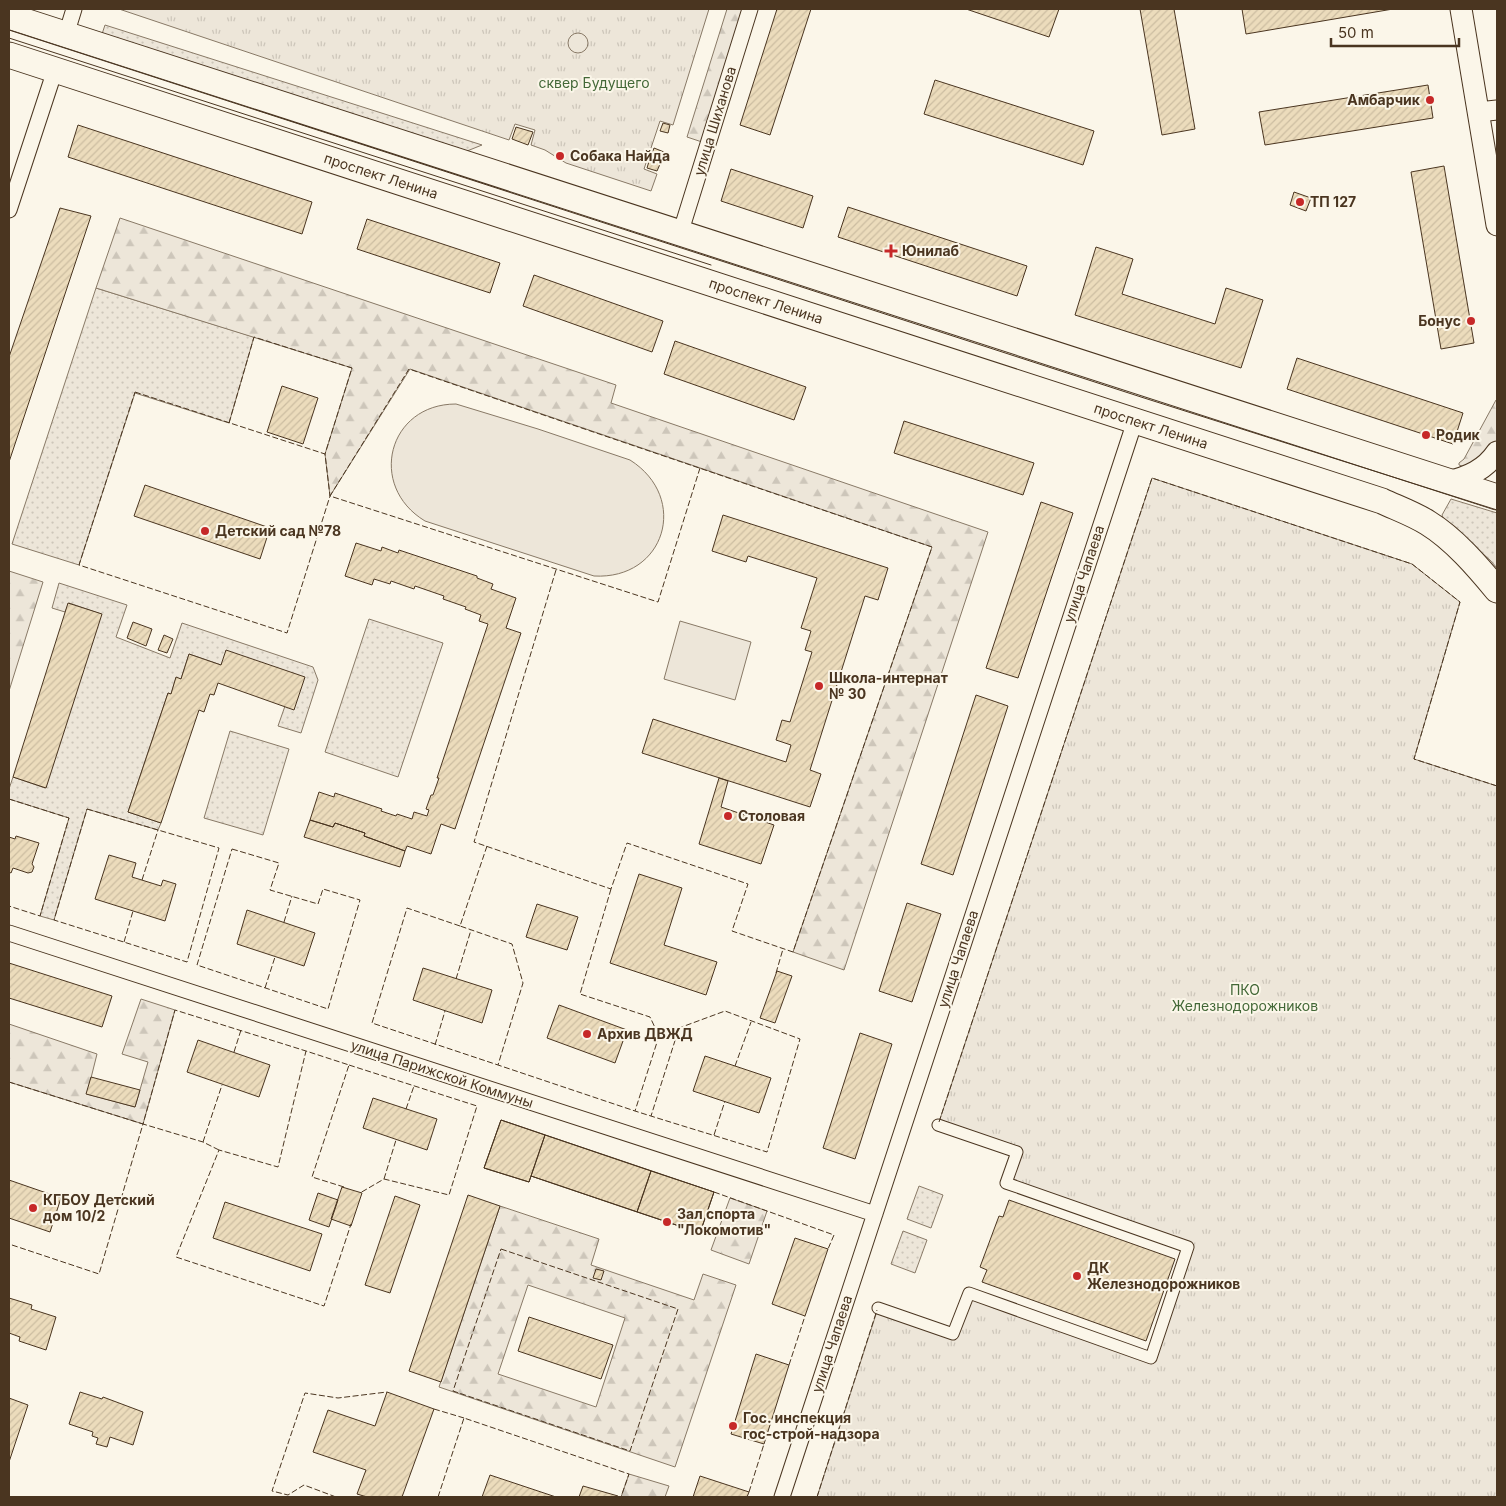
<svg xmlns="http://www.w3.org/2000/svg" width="1506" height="1506" viewBox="0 0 1506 1506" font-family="Inter,sans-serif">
  <defs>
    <pattern id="grass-dots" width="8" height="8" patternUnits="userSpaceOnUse" patternTransform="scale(1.25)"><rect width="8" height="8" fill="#ede6d9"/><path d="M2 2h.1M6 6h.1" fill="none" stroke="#cdc6ba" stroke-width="1.8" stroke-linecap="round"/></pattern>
    <pattern id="forest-firs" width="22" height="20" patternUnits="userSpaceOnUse" patternTransform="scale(1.25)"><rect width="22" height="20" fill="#ede6d9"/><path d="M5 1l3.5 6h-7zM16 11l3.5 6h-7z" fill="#cdc6ba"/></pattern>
    <pattern id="park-tufts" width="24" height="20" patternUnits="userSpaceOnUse" patternTransform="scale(1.25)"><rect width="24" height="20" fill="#ede6d9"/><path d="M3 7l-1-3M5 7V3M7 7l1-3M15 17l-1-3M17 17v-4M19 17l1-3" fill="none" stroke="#cdc6ba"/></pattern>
    <pattern id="building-hatch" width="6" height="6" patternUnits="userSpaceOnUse" patternTransform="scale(1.25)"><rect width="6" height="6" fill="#ecdcbc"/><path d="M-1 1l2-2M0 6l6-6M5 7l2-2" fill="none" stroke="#ccbda1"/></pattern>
  </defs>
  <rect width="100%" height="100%" fill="#fbf6e9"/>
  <path fill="url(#grass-dots)" stroke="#887966" d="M105,25L482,145L467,151L102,34Z
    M96,288L254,337L229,423L135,393L79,565L12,544Z
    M1451,499L1497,513V568L1490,560L1444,520L1442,515Z
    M59,583L127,605L116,637L170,658L182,623L313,667L318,680L301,733L278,726L285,706L221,665L189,654L181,679L176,678L171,694L168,693L128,812L161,823L158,830L87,809L54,920L40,916L69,818L9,799V789L13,777L45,788L101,614L69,603L65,612L52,608Z
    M369,619L443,643L398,777L325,752Z
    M230,731L289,749L263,835L204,818Z
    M919,1186L943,1195L931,1228L907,1219Z
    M903,1231L927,1240L915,1273L891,1264Z"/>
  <path fill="url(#forest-firs)" stroke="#887966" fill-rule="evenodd" d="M727,9H743L702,142L687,137Z
    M120,218L616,385L611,403L988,532L844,970L793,952L932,547L410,369L330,496L325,454L352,368L96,288Z
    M1496,400H1497V443L1470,469L1459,465V463L1464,459Z
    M9,571L43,582L9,691Z
    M141,999L175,1010L143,1124L9,1082V1024L97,1054L87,1094L135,1107L148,1062L122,1054Z
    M730,1198L767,1211L749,1264L711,1250Z
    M500,1206L599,1239L591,1265L694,1300L703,1274L736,1285L675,1467L439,1387ZM528,1285L625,1318L596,1407L498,1374Z
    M629,1474L669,1486L665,1497H621Z"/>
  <path fill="url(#park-tufts)" stroke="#887966" d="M119,9H709L673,125L660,121L644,169L657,174L651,191L566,163L545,150L531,145L535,130L515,124L509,140Z
    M1152,478L1412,564L1460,602L1414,759L1497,786V1497H817L878,1308L953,1334L969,1293L1151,1358L1188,1248L1006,1183L1016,1152L938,1125Z"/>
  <path fill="#ede6d9" stroke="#887966" d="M568 43a10 10 0 1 1 20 0a10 10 0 1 1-20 0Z
    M456,404L538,429L630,460C690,498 665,580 594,576L425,521C367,486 388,404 456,404Z
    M680,621L751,642L735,700L664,679Z"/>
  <path fill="url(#building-hatch)" stroke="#4a3520" d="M777,9H811L770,135L740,125Z
    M966,9H1059L1049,37Z
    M1140,9H1174L1195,129L1162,135Z
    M1242,9H1393L1246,34Z
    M935,80L1094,131L1083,165L924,114Z
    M1428,85L1433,118L1265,145L1259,112Z
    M663,123L670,125L668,133L660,131Z
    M78,125L312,202L302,234L68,157Z
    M516,127L533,132L528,145L512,139Z
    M654,148L664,152L661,160L651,156Z
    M650,158L661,162L657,171L647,168Z
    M1444,166L1474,343L1441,349L1411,172Z
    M731,169L813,196L803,228L721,201Z
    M1294,192L1311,198L1306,211L1290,205Z
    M848,207L1027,266L1017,296L838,237Z
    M60,208L91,216L9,462V357Z
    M367,219L500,263L490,293L357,249Z
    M1096,247L1133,259L1122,294L1215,324L1226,288L1263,300L1241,368L1075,315Z
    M534,275L663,321L652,352L523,306Z
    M675,341L806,387L794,420L664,374Z
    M1297,358L1463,413L1453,444L1287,389Z
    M282,386L318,398L303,444L267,432Z
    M904,421L1034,463L1023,495L894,453Z
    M145,485L270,528L260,559L134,516Z
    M1041,502L1073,513L1018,678L986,668Z
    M723,515L888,568L878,600L865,596L810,770L821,774L810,807L642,753L653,719L786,762L791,745L776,740L782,720L790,722L812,652L805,650L811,631L801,628L817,578L748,556L746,562L712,551Z
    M356,543L381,551L382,547L398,553L399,550L477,576V578L493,584L491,589L516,598L506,628L521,633L455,829L441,824L431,854L407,846L405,851L364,836L365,833L335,823L333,827L310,820L319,792L334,797L335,793L382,809L381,811L396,816L397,814L412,819L414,812L427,816L429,810L426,809L431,795H433L439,778H437L488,624L479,621L481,615L465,609L466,607L443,599L444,596L415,586L414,589L391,581L390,584L374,579L372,585L345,576Z
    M68,603L102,614L46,788L13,777Z
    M133,622L152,629L146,646L127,638Z
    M164,635L173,639L167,653L158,650Z
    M226,650L305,677L294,710L218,683L214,695L210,694L204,712L199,710L161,823L128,812L168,693L171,694L176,677L181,679L189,654L221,665Z
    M976,695L1008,706L953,875L921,864Z
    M719,778L728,781L721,807L774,825L761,864L699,844Z
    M310,820L333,827L335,823L365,833L364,836L405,851L400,867L304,837Z
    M16,836L39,843L32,864L34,867L32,872L28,873L13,868L11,873L9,872V837L15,839Z
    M109,855L136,863L132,877L161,886L163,880L176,884L165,921L95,899Z
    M639,874L682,888L664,945L717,962L706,995L610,963Z
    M907,903L941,914L912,1002L879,991Z
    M537,904L578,917L567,950L526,937Z
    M247,910L315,933L304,966L237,944Z
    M9,963L112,996L102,1027L9,998Z
    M423,968L492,990L482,1023L413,1000Z
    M777,971L792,976L775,1023L760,1018Z
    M559,1005L627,1030L615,1063L547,1038Z
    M860,1033L892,1044L855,1159L823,1148Z
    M198,1040L270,1065L259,1097L187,1072Z
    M705,1056L771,1078L759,1113L693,1091Z
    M91,1077L140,1090L135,1107L86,1094Z
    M373,1098L437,1119L427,1150L363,1128Z
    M501,1120L714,1192L700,1233L531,1176L529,1182L484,1168Z
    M501,1120L545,1135L529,1182L484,1168Z
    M545,1135L651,1171L637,1212L531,1176Z
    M651,1171L714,1192L700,1233L637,1212Z
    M9,1180L61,1198L50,1232L9,1218Z
    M342,1187L362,1193L351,1226L331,1219Z
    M318,1193L338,1200L329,1227L309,1220Z
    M468,1195L500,1206L441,1382L409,1371Z
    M395,1196L420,1205L390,1293L365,1285Z
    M1009,1200L1175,1259L1146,1341L982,1282L987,1270L980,1267L999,1216L1003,1217Z
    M225,1202L322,1234L310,1271L213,1238Z
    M795,1238L828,1249L805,1316L772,1304Z
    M596,1269L604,1271L601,1280L593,1278Z
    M9,1298L32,1305L31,1309L56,1317L46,1350L19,1341L20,1337L9,1333Z
    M529,1317L613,1345L601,1379L518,1351Z
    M756,1354L789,1365L764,1444L731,1434Z
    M80,1392L102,1399L103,1397L143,1412L133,1445L110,1437L107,1447L96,1444L98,1438L92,1436L93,1432L69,1424Z
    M387,1392L434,1409L402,1497H367L357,1494L366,1470L313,1452L328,1410L375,1426Z
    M9,1398L28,1405L9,1462Z
    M490,1475L556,1497H482Z
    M700,1476L749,1492L747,1497H693Z
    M583,1486L618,1496L617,1497H579Z"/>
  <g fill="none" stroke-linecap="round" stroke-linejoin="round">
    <defs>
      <path id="pedestrian" d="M878,1308L953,1334L969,1293L1151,1358L1188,1247L1006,1183L1017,1152L938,1125"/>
      <path id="minor" d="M66,35L74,9
        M9,210L55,70
        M680,234L750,9
        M9,933L875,1214
        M782,1497L1135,421"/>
      <path id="tertiary" d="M1478,112L1497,110"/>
      <path id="secondary" d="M1461,9L1497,225
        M1448,482C1468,477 1485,470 1497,452"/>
      <path id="trunk" d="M9,16L1497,497
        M9,55C467,204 924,353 1382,501C1397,508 1414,514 1428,523C1454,539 1478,567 1497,590"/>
    </defs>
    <use href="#pedestrian" stroke="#4a3520" stroke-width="13"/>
    <use href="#minor" stroke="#4a3520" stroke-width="17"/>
    <use href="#tertiary" stroke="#4a3520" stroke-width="21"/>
    <use href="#secondary" stroke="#4a3520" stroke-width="23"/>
    <use href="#trunk" stroke="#4a3520" stroke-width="27"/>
    <use href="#pedestrian" stroke="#fbf6e9" stroke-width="11"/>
    <use href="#minor" stroke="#fbf6e9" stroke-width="15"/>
    <use href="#tertiary" stroke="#fbf6e9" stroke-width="19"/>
    <use href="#secondary" stroke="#fbf6e9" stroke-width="21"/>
    <use href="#trunk" stroke="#fbf6e9" stroke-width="25"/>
    <path stroke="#4a3520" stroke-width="1" d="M9,30L1141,397L1497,510
      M9,38L711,265"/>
    <path stroke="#4a3520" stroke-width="1" stroke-dasharray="6 2.5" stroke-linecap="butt" d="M135,392L325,454L330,496L287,633L79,565Z
      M229,423L254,337L352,368L325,454
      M556,570L474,842L611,889L627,843L748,884L732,931L793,952L932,547C758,488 584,429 409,369L330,496L658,602L700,468
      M9,799L69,818L40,916L9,906
      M87,809L219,848L187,962L54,920Z
      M487,846L460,926L512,944L523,983L498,1065L635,1111C679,1125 723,1138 767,1152L800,1039L725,1011L679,1028L651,1116
      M232,849L279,863L270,890L318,904L323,889L360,900L328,1009L197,965Z
      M142,880L158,830
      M611,889L580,994L650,1017L659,1036L635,1111
      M284,922L292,896
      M460,926L407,908L372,1023L498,1065
      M124,942L133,911
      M776,973L783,949
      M456,979L471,930
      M265,988L275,957
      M435,1045L445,1011
      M234,1052L241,1030
      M349,1065L477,1106L449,1195L384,1179L360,1193
      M735,1066L751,1022
      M9,1082L143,1124L99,1274L9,1244
      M406,1109L414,1086
      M939,1122L1152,478L1412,564L1460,602L1414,759L1497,786
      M714,1135L725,1101
      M203,1142L222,1085
      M219,1150L203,1142L143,1124L175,1010L306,1051
      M384,1179L396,1140
      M344,1187L312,1177L349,1065L306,1051L278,1167L219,1150L176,1257L324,1306L351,1224
      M714,1192L834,1235L828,1249
      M501,1249L678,1309L630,1451L453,1391Z
      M789,1365L805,1316
      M434,1409L464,1418
      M749,1492L764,1444
      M336,1497L304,1485L288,1495L272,1491L305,1393L338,1398L387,1392
      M438,1497L464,1418L629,1474L621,1497
      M817,1497L877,1310"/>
  </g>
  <g fill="#c62828" stroke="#fbf6e9" stroke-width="2">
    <circle cx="1430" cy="100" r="5"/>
    <circle cx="560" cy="156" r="5"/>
    <circle cx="1300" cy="202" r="5"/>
    <path d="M888.5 243.5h5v5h5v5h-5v5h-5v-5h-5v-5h5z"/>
    <circle cx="1471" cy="321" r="5"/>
    <circle cx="1426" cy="435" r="5"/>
    <circle cx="205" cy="531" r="5"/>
    <circle cx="819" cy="686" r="5"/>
    <circle cx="728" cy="816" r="5"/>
    <circle cx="587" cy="1034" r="5"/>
    <circle cx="33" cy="1208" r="5"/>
    <circle cx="667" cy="1222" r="5"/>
    <circle cx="1077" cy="1276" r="5"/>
    <circle cx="733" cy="1426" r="5"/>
  </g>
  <g text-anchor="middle" stroke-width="4" stroke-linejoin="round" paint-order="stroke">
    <g font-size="14" fill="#436837" stroke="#fbf6e9">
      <text x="594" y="88">сквер Будущего</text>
      <text x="1245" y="995">ПКО<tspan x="1245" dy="16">Железнодорожников</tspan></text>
    </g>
    <g font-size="14" font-weight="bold" fill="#4a3520" stroke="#fbf6e9" text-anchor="start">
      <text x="1420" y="105" text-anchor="end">Амбарчик</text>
      <text x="570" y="161">Собака Найда</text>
      <text x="1310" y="207">ТП 127</text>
      <text x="902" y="256">Юнилаб</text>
      <text x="1461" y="326" text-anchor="end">Бонус</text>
      <text x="1436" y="440">Родик</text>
      <text x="215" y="536">Детский сад №78</text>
      <text x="829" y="683">Школа-интернат<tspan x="829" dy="16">№ 30</tspan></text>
      <text x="738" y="821">Столовая</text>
      <text x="597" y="1039">Архив ДВЖД</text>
      <text x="43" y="1205">КГБОУ Детский<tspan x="43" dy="16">дом 10/2</tspan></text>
      <text x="677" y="1219">Зал спорта<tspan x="677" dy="16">"Локомотив"</tspan></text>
      <text x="1087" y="1273">ДК<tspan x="1087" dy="16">Железнодорожников</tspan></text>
      <text x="743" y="1423">Гос. инспекция<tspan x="743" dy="16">гос-строй-надзора</tspan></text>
    </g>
    <g font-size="14" fill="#4a3520" stroke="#fbf6e9">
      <text transform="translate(715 121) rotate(-73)" y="5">улица Шиханова</text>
      <text transform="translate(381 176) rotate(18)" y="5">проспект Ленина</text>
      <text transform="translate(766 301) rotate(18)" y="5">проспект Ленина</text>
      <text transform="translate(1151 426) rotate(18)" y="5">проспект Ленина</text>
      <text transform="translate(1084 574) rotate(-72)" y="5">улица Чапаева</text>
      <text transform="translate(958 959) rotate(-72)" y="5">улица Чапаева</text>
      <text transform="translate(442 1074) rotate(18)" y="5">улица Парижской Коммуны</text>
      <text transform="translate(832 1344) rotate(-72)" y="5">улица Чапаева</text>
    </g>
  </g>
  <rect width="1506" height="1506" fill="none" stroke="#4a3520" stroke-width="20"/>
  <path d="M1331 38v8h128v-8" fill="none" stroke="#4a3520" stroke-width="2.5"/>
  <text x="1338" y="38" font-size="15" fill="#4a3520" stroke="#fbf6e9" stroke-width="4" paint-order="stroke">50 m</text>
</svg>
